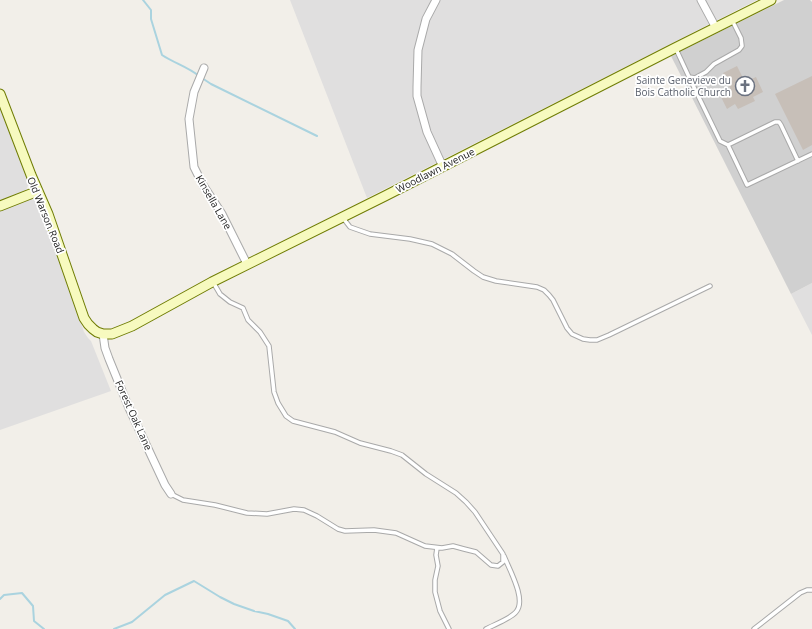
<svg xmlns="http://www.w3.org/2000/svg" width="812" height="629" viewBox="0 0 812 629" font-family="'Open Sans',sans-serif">
  <rect width="100%" height="100%" fill="#f2efe9"/>
  <path fill="#e0dfdf" d="M290,0H757L367,198Z
    M0,104L27,177L28,185L27,188L25,191L0,202Z
    M30,199H34L38,202L44,211L84,332L88,338L91,341L111,391L0,430V211Z
    M812,283V335L791,294Z"/>
  <path fill="#d0d0d0" d="M784,0H810L812,2V283L791,294L671,56Z"/>
  <g fill="none" stroke-linecap="round" stroke-linejoin="round">
    <path stroke="#aad3df" stroke-width="2" d="M143,0L151,10V19L162,55C174,63 188,67 199,76
      M202,78L211,84L317,136
      M0,599L4,595L22,593L33,606L34,621L44,629
      M114,629L132,622L165,595L194,581L220,597L234,604L254,611L268,614L288,621L295,629"/>
  </g>
  <path fill="#c7bfb8" d="M737,66L745,82L756,77L763,92L753,97L755,101L738,109L735,104L727,109L720,95L731,90L723,73Z
    M812,76V145L803,150L775,94Z"/>
  <g fill="none" stroke-linecap="round" stroke-linejoin="round">
    <defs>
      <path id="lane" d="M676,49L689,77L695,78L706,72L714,64L739,50L742,46L741,38L732,20
        M689,77L720,141L728,145L747,185L812,154
        M728,145L775,122H779L781,125L798,161
        M343,218L350,227L370,234L410,239L432,244L452,254L474,271L483,277L496,281L537,287L544,290L549,295L553,300L567,328L572,334L583,339L590,340H597L609,335L710,286
        M171,494L183,500L215,505L247,513L267,514L294,509L304,510L317,516L338,529L345,531L374,530L396,533L425,546L442,548L453,546L464,549L476,552L491,565L498,566L503,562V554L475,512L466,502L456,493L426,474L402,455L391,451L360,443L335,432L293,421L286,416L278,403L274,392L269,346L260,332L248,320L243,308L230,302L220,294L213,282
        M437,548L436,555L438,566L435,580V592L440,611L449,629
        M486,629C493,625 510,619 516,612C527,600 509,569 504,556
        M754,629L800,593L807,590H812"/>
      <path id="street" d="M436,0L426,19L418,50L417,87V96L427,132L443,167
        M701,0L716,28
        M204,68L194,92L189,119L194,167L203,185L222,214L247,264
        M103,334L105,348L109,359L129,408L165,485L171,494"/>
      <path id="secondary" d="M0,94L31,175L48,214L84,318L88,324L93,329L97,332L103,334H112L132,326L212,282L385,196L675,48L771,0
        M0,206L38,191"/>
    </defs>
    <use href="#lane" stroke="#a9a9a9" stroke-width="5.5"/>
    <use href="#street" stroke="#a9a9a9" stroke-width="9"/>
    <use href="#secondary" stroke="#707d05" stroke-width="11"/>
    <use href="#lane" stroke="#fff" stroke-width="3.5"/>
    <use href="#street" stroke="#fff" stroke-width="7"/>
    <use href="#secondary" stroke="#f7fabf" stroke-width="9"/>
  </g>
  <defs>
    <symbol id="church-ring" viewBox="-11 -11 22 22"><circle r="9.5" fill="#fff" stroke="#6b7280" stroke-width="1.5"/><path d="M-1.2-6h2.4v3.5h3.3v2.4h-3.3V6h-2.4V-.1h-3.3v-2.4h3.3Z" fill="#6b7280"/></symbol>
  </defs>
  <g fill-rule="evenodd">
    <use href="#church-ring" x="734" y="75" width="22" height="22"/>
  </g>
  <g text-anchor="middle" stroke-width="3.5" stroke-linejoin="round" paint-order="stroke">
    <g font-size="10" fill="#5b616d" stroke="#fff" text-anchor="end">
      <text x="731" y="84">Sainte Genevieve du<tspan x="731" dy="12">Bois Catholic Church</tspan></text>
    </g>
    <g font-size="10" fill="#222" stroke="#fff">
      <text transform="translate(435 170) rotate(-27)" y="4">Woodlawn Avenue</text>
      <text transform="translate(214 202) rotate(60)" y="4">Kinsella Lane</text>
      <text transform="translate(46 215) rotate(68)" y="4">Old Warson Road</text>
      <text transform="translate(134 415) rotate(66)" y="4">Forest Oak Lane</text>
    </g>
  </g>
</svg>
